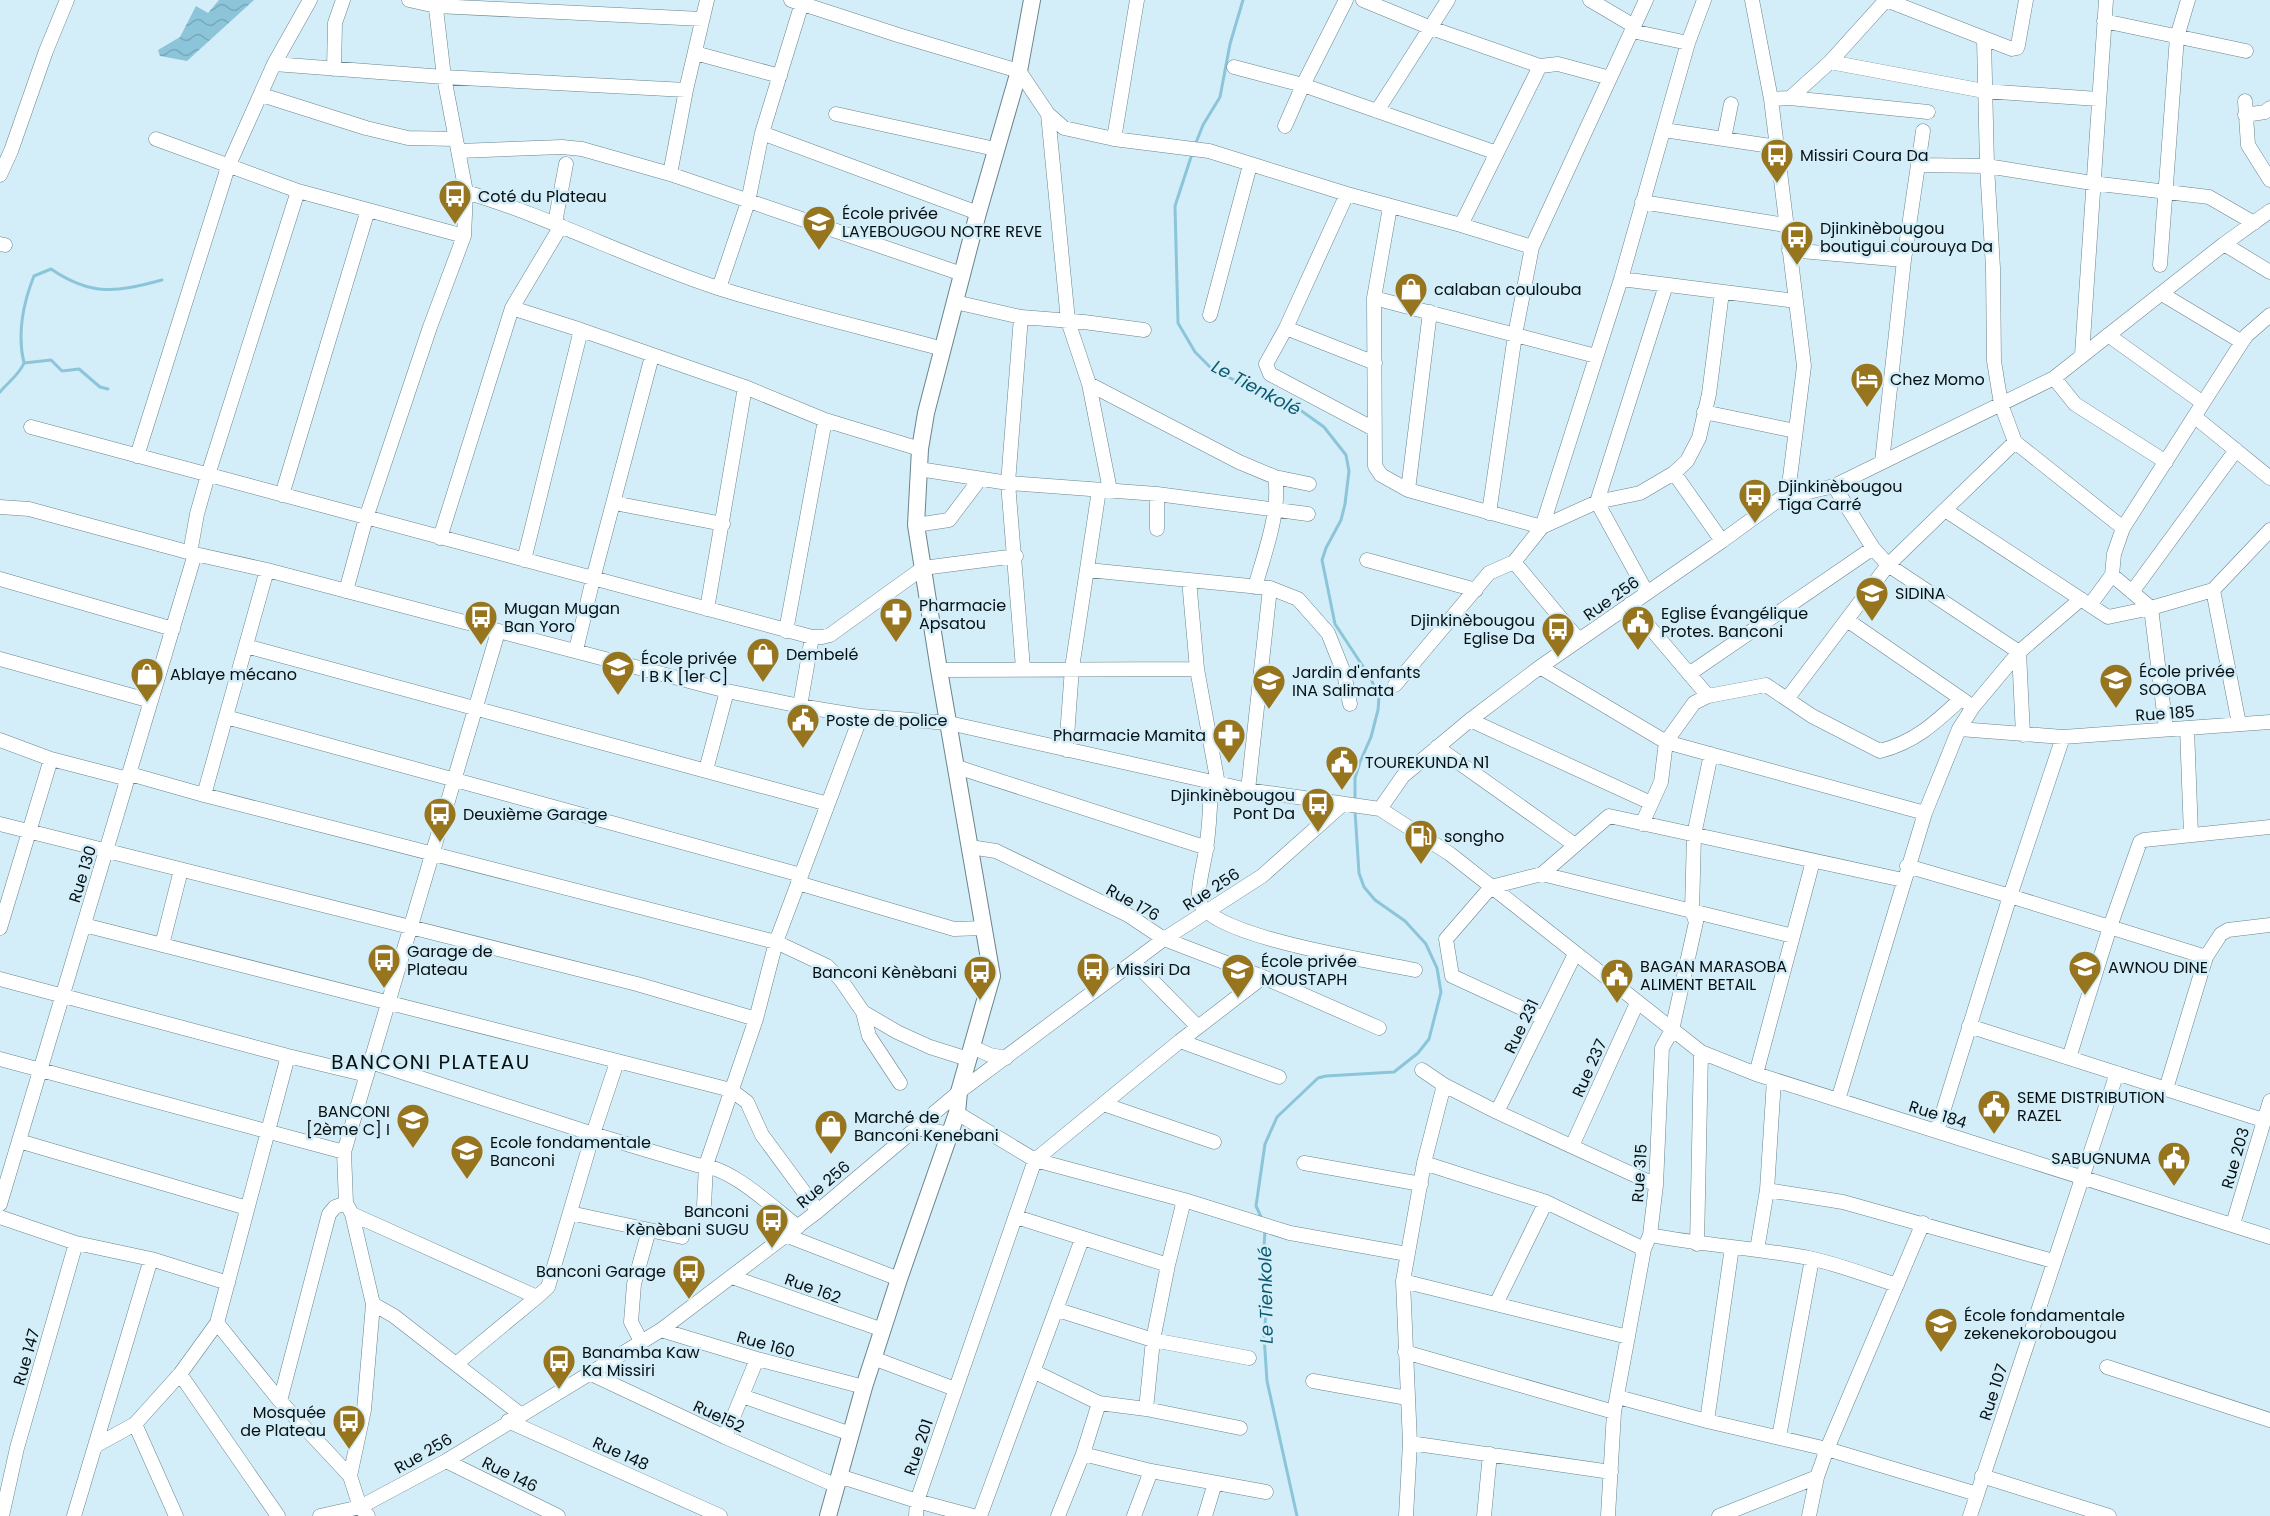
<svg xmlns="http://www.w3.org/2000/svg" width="2270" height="1516" viewBox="0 0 2270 1516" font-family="Poppins,sans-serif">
  <defs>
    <pattern id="water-waves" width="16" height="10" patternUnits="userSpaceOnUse" patternTransform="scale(1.5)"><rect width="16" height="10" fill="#8cc5d9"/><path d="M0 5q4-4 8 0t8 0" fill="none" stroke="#77a8b9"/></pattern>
  </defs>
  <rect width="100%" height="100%" fill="#d3eef8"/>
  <path fill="url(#water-waves)" d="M219,0H254L187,61L160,56L158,50L180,37L196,6L208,13Z"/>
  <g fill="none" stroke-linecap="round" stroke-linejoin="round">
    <path stroke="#8cc5d9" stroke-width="3" d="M1195,145L1203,125L1220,97L1230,44L1243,0
      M1192,154L1175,206L1178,323L1195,352L1214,371L1296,407L1324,427L1346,455L1349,471L1345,504L1341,520L1326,548L1322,560L1335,624L1370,677L1379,697L1378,710L1371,737L1360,762L1355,778V801
      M24,363C17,335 23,303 34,276L51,269C92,297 117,292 162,280
      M0,392C9,381 19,375 24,363L51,360L62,371L79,369L100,387L108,389
      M1262,1219L1256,1206L1265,1144L1277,1117L1318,1078L1326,1076L1394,1072L1418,1053L1429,1039L1441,992L1437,968L1426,944L1405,921L1375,900L1364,887L1359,873L1355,811
      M1265,1231L1263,1263L1267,1300L1264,1336L1267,1381L1297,1516"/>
    <defs>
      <path id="minor" d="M409,0L436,6L702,19
        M791,0L898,35L1019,71L1048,114L1064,128L1114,139L1209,151L1347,194L1461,225L1532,247
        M1363,0L1431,28L1540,66L1558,64L1610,78
        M1590,0L1634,26
        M1752,0L1771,99L1804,366L1788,493
        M1886,0L2012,49L2017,48L2018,45L2026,0
        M2104,21L2246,51
        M1632,31L1688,43
        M1984,39L1987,166L1993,268L1994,361L2001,404L2015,442L2123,528
        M695,53L780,76
        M1830,62L1984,91L2098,99
        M274,64L444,77L686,90
        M1234,67L1303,85L1497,153
        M334,69L335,23L343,0
        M262,95L366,128L408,138L456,139
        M1790,98L1928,112
        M1771,99L1790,98L1830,62L1886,0
        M2245,101L2248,145L2270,180
        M1377,111L1448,0
        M836,114L995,149
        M1048,114L1068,321L1089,384L1110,490
        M2245,115L2265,112L2270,108
        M1285,126L1303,85L1346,0
        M1664,130L1777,147
        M762,133L978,213
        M156,139L298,191L464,236
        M1114,139L1137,0
        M1724,139L1731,104
        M459,151L562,147L582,149L670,174L962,274
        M1918,165L1987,166L2092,183L2209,197L2254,223
        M670,174L686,90L707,0
        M0,175L11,151L46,51L67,0
        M466,192C553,218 632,260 718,288C791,311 869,329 943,349
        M1347,194L1286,328L1266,364L1270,374L1374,429
        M1642,202L1786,225
        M1390,207L1374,298L1375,466L1381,475L1408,490L1542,527L1621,279L1688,43L1704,0
        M555,223L566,164
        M1461,225L1540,66
        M0,244L5,245
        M2224,244L2270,272
        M1789,250L1904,260
        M2160,265L2177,37L2188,0
        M1621,279L1796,301
        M719,288L748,202L762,133L802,3
        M2162,294L2242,342
        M1374,298L1596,356
        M955,302L1021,317L1084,322L1144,330
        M512,308L581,330L745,387L825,420L920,449
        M1210,315L1250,165
        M1021,317L1008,483L1023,668
        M1286,328L1375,363
        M2108,335L2203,403
        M2082,355L2106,0
        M2054,378L2075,404L2166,462
        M1089,384L1239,462L1275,477L1309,484
        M1704,412L1795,431
        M2195,417L2270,478
        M31,427L812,637H822L830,635L923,568L1016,556
        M137,456L228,167L274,64L310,0
        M1882,462L1904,260L1923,131
        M919,469L1008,483L1157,494L1308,514
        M1674,473L1722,541
        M1834,486L1873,548L1888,565L2019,652
        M1408,490L1430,312
        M1788,493L1800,494L1834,486L2054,378L2224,244L2270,211
        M1157,494V529
        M282,495L368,210
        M614,503L723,524
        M0,507L29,509L195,554L267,570L727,691L800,706L861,716L949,723L1248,790L1380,809L1450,854L1701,1052L1756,1074L2270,1237
        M1945,510L2108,617L2151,608L2213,590L2270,530
        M1489,513L1515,335L1532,247L1646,0
        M916,525L949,520L980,479
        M440,538L512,308L561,226
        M190,553L197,514L208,475L298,191
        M524,560L581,330
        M1367,560L1476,590
        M1514,562L1579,640
        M1088,570L1270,588L1298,599L1328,633L1344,673L1350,704
        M2112,575L2151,608L2166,729
        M0,579L173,629
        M1189,580L1197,669L1218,784
        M1255,587C1264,555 1281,510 1275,477
        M2213,590L2239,724
        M346,591L366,518L430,327L464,236L466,192L444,77L435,0
        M2132,592L2236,450
        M1647,593L1597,502L1666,285
        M1630,604L1708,696
        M2090,605L2112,575L2114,554L2123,528L2242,342L2247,335L2270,315
        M707,609L745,387
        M1847,620L1966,702
        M786,631L825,420
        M246,646L828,804
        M576,650L593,579L652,356
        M2019,652L2023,735
        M0,659L151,701
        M1540,667L1666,742L1925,813
        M939,670L1197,669
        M1689,674L1873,548
        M1395,685L1489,573L1514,562L1542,527L1597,502L1640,493L1674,473L1687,461L1699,438L1709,394L1722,292
        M1787,699L1888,565L2015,442
        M800,706L812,637
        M226,717L801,875
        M1470,720L1651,803
        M2187,728L2191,835
        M1959,729L2063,737L2270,722
        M0,740L51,759L128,779
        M1437,747L1575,845
        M1066,750L1072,668L1099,490
        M957,767L1207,848
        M706,770L727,691
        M130,774L204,795L776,942L827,966L841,980L863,1012L897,1032L930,1047L968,1059
        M1210,782C1211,804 1209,828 1206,850C1204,863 1197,888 1199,900C1207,937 1379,962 1415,970
        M1248,790L1270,588
        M204,795L267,570
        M1380,809L1403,776L1470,720L1540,667L1722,541L1788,493
        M0,824L637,984L756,1019
        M1642,824L1661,782L1666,742L1694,703L1708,696L1766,685L1812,716L1880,751C1915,742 1935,723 1961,699
        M970,847L996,851L1128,915L1164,939L1263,977L1379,1028
        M1907,866L2010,896L2206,957
        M1542,874L1609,816L1903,880
        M798,883L954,929L984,928
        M84,925L731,1090L747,1102L762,1135L818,1211
        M0,928L51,759
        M162,945L181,870
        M1134,962L1198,1027
        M0,979L288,1056L367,1075
        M863,1012L869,1036L900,1083
        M1543,1018L1452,976L1446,939L1491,887L1542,874L1793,936
        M1969,1026L2263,1120
        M1180,1041L1279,1077
        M972,1047L990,1055L1006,1058
        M2069,1058L2110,927L2140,842L2144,840L2270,827
        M0,1059L344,1152
        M371,1062L593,1134L697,1165C731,1166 771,1206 798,1227
        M1422,1070L1444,1085L1497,1112L1656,1185
        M1756,1074L1813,861
        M2166,1089L2206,957L2221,934L2228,930L2270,925
        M1838,1100L1925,813L1959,729L1973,707L2019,652L2081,599
        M1103,1104L1214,1142
        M1497,1112L1575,954
        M957,1113L1035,1160L1184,1200L1290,1233L1407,1254
        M917,1128L950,1134
        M1937,1131L2010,896L2063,737
        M19,1141L247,1208
        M1572,1146L1637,1003
        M1304,1163L1421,1184
        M1424,1163L1546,1202L1644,1249
        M1767,1190L1843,1202L2053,1261
        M0,1204L195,554
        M704,1206L706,1165L756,1019L776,942L861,716
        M570,1213L682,1237
        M352,1214L537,1297L456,1364
        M0,1217L76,1243L151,1259L228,1283
        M1016,1217L1168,1265
        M2233,1224L2270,1101
        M785,1235L899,1279
        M1650,1235C1702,1245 1756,1248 1809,1258C1838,1264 1868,1276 1897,1285
        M1697,1244L1701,1052
        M1757,1250L1767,1190L1774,1080
        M732,1277L883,1330
        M1403,1281L1628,1337
        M537,1297L548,1287L593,1134L617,1062
        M373,1304L394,1316L520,1414
        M1496,1304L1546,1202
        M1058,1310L1153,1340L1249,1358
        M217,1323L280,1401L350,1476L360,1507L368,1516
        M661,1330L757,1359L864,1387
        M641,1341L631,1322L634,1284L649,1230
        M1405,1352L1614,1412
        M873,1358L955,1389
        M2107,1367L2270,1420
        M1035,1372L1099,1403L1146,1409L1240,1428
        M589,1373L725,1437L837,1486
        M180,1374L278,1516
        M1313,1381L1407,1398
        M742,1396L851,1434
        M1618,1397L1707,1421L1827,1449L1977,1494
        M280,1401L329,1214L335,1207L346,1203
        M1146,1409L1153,1340L1168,1265L1184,1200
        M508,1421L720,1516
        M1707,1421L1732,1247
        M135,1424L176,1516
        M725,1437L757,1359
        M1779,1437L1812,1259
        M1410,1443L1611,1472
        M95,1446L135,1424L180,1374L217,1323L288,1056
        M1083,1454L1151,1471L1266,1492
        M446,1461L558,1516
        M350,1476L364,1410L373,1304L352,1214L346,1203L344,1152L498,632
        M839,1476L917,1501L973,1516
        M1982,1476L2109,1516
        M2,1516L17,1448L76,1243
        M74,1516L151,1259
        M320,1516L360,1507L446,1461L661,1330L818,1211L959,1092L1164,939L1262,876L1343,804
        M916,1516L917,1501L1035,1160L1180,1041L1263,977
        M980,1516L1082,1239
        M1058,1516L1083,1454L1099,1403
        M1134,1516L1151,1471
        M1205,1516L1215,1483
        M1406,1516L1410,1443L1403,1281L1424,1163L1444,1085
        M1484,1516L1490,1454
        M1608,1516L1614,1412L1644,1249L1650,1235L1656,1185L1662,1048L1672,1030L1696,922L1692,911L1694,835L1711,754
        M1719,1516L1817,1477
        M1809,1516L1817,1477L1827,1449L1923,1223
        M1970,1516L2117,1073"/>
      <path id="major" d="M828,1516L864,1387L899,1279L957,1113L959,1092L992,976L939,670L916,525L920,449L926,413L978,213L1019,71L1032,0"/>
    </defs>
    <use href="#minor" stroke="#6b848d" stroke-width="15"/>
    <use href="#major" stroke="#6b848d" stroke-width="18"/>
    <use href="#minor" stroke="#fff" stroke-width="14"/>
    <use href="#major" stroke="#fff" stroke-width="16"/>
  </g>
  <defs>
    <symbol id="bus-pin" viewBox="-11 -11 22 30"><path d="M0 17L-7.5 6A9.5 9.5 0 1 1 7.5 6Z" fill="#97751e" stroke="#d3eef8"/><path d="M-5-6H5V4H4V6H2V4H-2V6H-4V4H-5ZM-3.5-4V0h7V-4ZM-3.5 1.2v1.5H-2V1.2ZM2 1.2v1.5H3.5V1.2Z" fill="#fff"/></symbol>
    <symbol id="school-pin" viewBox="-11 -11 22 30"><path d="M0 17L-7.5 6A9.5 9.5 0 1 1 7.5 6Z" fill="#97751e" stroke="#d3eef8"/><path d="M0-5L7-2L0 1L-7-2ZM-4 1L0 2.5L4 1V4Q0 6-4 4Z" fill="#fff"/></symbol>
    <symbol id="shop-pin" viewBox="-11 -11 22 30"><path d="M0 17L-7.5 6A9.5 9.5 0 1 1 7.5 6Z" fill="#97751e" stroke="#d3eef8"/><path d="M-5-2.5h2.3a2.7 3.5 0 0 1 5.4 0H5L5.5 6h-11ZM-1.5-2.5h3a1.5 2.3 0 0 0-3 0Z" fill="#fff"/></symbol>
    <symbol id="hotel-pin" viewBox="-11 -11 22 30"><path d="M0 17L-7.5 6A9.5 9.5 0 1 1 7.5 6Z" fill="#97751e" stroke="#d3eef8"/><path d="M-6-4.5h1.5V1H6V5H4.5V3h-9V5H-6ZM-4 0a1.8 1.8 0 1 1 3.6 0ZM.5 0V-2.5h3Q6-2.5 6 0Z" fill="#fff"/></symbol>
    <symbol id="pharmacy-pin" viewBox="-11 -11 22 30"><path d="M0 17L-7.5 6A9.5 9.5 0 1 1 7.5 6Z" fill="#97751e" stroke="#d3eef8"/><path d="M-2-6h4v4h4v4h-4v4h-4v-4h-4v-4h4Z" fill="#fff"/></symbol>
    <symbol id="civic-pin" viewBox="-11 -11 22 30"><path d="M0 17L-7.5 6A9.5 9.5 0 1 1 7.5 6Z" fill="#97751e" stroke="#d3eef8"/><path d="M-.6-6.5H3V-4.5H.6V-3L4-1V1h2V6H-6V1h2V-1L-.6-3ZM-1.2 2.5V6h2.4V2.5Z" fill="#fff"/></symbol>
    <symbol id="fuel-pin" viewBox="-11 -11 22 30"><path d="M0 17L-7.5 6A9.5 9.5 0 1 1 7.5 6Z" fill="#97751e" stroke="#d3eef8"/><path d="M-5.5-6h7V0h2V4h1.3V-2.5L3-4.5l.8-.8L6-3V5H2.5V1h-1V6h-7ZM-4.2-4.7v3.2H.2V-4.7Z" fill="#fff"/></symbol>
  </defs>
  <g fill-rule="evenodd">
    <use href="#bus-pin" x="1758" y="136" width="38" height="52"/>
    <use href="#bus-pin" x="436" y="177" width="38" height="52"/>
    <use href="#school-pin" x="800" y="203" width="38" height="52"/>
    <use href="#bus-pin" x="1778" y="218" width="38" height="52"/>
    <use href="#shop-pin" x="1392" y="270" width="38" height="52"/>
    <use href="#hotel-pin" x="1848" y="360" width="38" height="52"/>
    <use href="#bus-pin" x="1736" y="476" width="38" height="52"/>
    <use href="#school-pin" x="1853" y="574" width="38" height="52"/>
    <use href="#pharmacy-pin" x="877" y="595" width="38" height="52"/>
    <use href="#bus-pin" x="462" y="598" width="38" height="52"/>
    <use href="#civic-pin" x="1619" y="603" width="38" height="52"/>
    <use href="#bus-pin" x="1539" y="610" width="38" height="52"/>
    <use href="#shop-pin" x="744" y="635" width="38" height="52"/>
    <use href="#school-pin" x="599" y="648" width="38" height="52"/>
    <use href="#shop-pin" x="128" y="655" width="38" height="52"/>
    <use href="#school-pin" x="2097" y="661" width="38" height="52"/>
    <use href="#school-pin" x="1250" y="662" width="38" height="52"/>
    <use href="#civic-pin" x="784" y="701" width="38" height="52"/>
    <use href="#pharmacy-pin" x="1210" y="716" width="38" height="52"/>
    <use href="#civic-pin" x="1323" y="743" width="38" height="52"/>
    <use href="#bus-pin" x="1299" y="785" width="38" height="52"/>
    <use href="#bus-pin" x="421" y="795" width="38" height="52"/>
    <use href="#fuel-pin" x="1402" y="817" width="38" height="52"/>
    <use href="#bus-pin" x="365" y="941" width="38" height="52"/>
    <use href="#school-pin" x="2066" y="948" width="38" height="52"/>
    <use href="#bus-pin" x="1074" y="950" width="38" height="52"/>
    <use href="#school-pin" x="1219" y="951" width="38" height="52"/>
    <use href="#bus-pin" x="961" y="953" width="38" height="52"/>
    <use href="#civic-pin" x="1598" y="956" width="38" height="52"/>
    <use href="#civic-pin" x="1975" y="1087" width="38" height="52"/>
    <use href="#school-pin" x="394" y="1101" width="38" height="52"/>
    <use href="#shop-pin" x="812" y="1107" width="38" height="52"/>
    <use href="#school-pin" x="448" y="1132" width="38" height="52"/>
    <use href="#civic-pin" x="2155" y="1139" width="38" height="52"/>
    <use href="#bus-pin" x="753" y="1201" width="38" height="52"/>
    <use href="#bus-pin" x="670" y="1252" width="38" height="52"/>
    <use href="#school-pin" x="1922" y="1305" width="38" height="52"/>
    <use href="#bus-pin" x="540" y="1342" width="38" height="52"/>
    <use href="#bus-pin" x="330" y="1402" width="38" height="52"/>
  </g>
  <g text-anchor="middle" stroke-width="5" stroke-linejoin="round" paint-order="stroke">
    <g font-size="16" fill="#071114" stroke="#d3eef8" text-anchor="start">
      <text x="1800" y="161">Missiri Coura Da</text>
      <text x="478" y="202">Coté du Plateau</text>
      <text x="842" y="219">École privée<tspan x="842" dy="18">LAYEBOUGOU NOTRE REVE</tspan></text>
      <text x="1820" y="234">Djinkinèbougou<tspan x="1820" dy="18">boutigui courouya Da</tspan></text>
      <text x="1434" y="295">calaban coulouba</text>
      <text x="1890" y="385">Chez Momo</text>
      <text x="1778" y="492">Djinkinèbougou<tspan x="1778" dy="18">Tiga Carré</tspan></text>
      <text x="1895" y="599">SIDINA</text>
      <text x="919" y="611">Pharmacie<tspan x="919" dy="18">Apsatou</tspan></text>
      <text x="504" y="614">Mugan Mugan<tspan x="504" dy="18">Ban Yoro</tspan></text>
      <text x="1661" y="619">Eglise Évangélique<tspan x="1661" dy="18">Protes. Banconi</tspan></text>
      <text x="1535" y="626" text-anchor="end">Djinkinèbougou<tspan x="1535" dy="18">Eglise Da</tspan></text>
      <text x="786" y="660">Dembelé</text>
      <text x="641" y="664">École privée<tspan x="641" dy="18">I B K [1er C]</tspan></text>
      <text x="2139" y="677">École privée<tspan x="2139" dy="18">SOGOBA</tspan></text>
      <text x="1292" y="678">Jardin d'enfants<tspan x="1292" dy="18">INA Salimata</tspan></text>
      <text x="170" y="680">Ablaye mécano</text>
      <text x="826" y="726">Poste de police</text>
      <text x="1206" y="741" text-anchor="end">Pharmacie Mamita</text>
      <text x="1365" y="768">TOUREKUNDA N1</text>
      <text x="1295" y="801" text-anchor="end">Djinkinèbougou<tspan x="1295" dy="18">Pont Da</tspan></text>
      <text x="463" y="820">Deuxième Garage</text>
      <text x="1444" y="842">songho</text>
      <text x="407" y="957">Garage de<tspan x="407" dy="18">Plateau</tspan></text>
      <text x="1261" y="967">École privée<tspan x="1261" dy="18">MOUSTAPH</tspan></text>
      <text x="1640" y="972">BAGAN MARASOBA<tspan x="1640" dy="18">ALIMENT BETAIL</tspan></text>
      <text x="2108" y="973">AWNOU DINE</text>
      <text x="1116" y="975">Missiri Da</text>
      <text x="957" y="978" text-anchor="end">Banconi Kènèbani</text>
      <text x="2017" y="1103">SEME DISTRIBUTION<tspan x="2017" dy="18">RAZEL</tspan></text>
      <text x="390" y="1117" text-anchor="end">BANCONI<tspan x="390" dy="18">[2ème C] I</tspan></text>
      <text x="854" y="1123">Marché de<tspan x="854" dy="18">Banconi Kenebani</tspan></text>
      <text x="490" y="1148">Ecole fondamentale<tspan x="490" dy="18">Banconi</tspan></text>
      <text x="2151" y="1164" text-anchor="end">SABUGNUMA</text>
      <text x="749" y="1217" text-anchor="end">Banconi<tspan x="749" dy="18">Kènèbani SUGU</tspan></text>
      <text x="666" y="1277" text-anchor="end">Banconi Garage</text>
      <text x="1964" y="1321">École fondamentale<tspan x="1964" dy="18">zekenekorobougou</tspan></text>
      <text x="582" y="1358">Banamba Kaw<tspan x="582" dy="18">Ka Missiri</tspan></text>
      <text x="326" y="1418" text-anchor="end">Mosquée<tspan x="326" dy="18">de Plateau</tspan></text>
    </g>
    <g font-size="16" fill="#071114" stroke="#d3eef8">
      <text transform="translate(1611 598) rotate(-35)" y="6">Rue 256</text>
      <text transform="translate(2165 713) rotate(-4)" y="6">Rue 185</text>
      <text transform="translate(82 874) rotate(-73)" y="6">Rue 130</text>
      <text transform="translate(1211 889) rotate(-33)" y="6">Rue 256</text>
      <text transform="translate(1133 902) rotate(29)" y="6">Rue 176</text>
      <text transform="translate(1521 1026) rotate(-64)" y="6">Rue 231</text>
      <text transform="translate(1589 1068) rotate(-66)" y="6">Rue 237</text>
      <text transform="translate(1938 1114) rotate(17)" y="6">Rue 184</text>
      <text transform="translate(2235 1158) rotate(-74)" y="6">Rue 203</text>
      <text transform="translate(1639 1173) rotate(-86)" y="6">Rue 315</text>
      <text transform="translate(823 1184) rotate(-40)" y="6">Rue 256</text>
      <text transform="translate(813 1288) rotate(20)" y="6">Rue 162</text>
      <text transform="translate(766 1344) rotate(16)" y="6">Rue 160</text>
      <text transform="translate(26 1357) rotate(-74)" y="6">Rue 147</text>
      <text transform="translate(1993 1392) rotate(-72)" y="6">Rue 107</text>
      <text transform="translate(719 1416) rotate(25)" y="6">Rue152</text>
      <text transform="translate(918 1447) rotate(-71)" y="6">Rue 201</text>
      <text transform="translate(423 1453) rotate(-30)" y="6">Rue 256</text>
      <text transform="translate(621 1453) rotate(24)" y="6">Rue 148</text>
      <text transform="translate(510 1474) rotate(26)" y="6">Rue 146</text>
    </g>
    <g font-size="18" font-style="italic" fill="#0b5a6f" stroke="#d3eef8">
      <text transform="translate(1256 388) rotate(28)" y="6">Le Tienkolé</text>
      <text transform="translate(1266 1295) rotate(-91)" y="6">Le Tienkolé</text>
    </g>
    <g font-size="20" letter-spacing="1.5" fill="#071114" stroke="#d3eef8">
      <text x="431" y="1069">BANCONI PLATEAU</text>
    </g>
  </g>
</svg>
